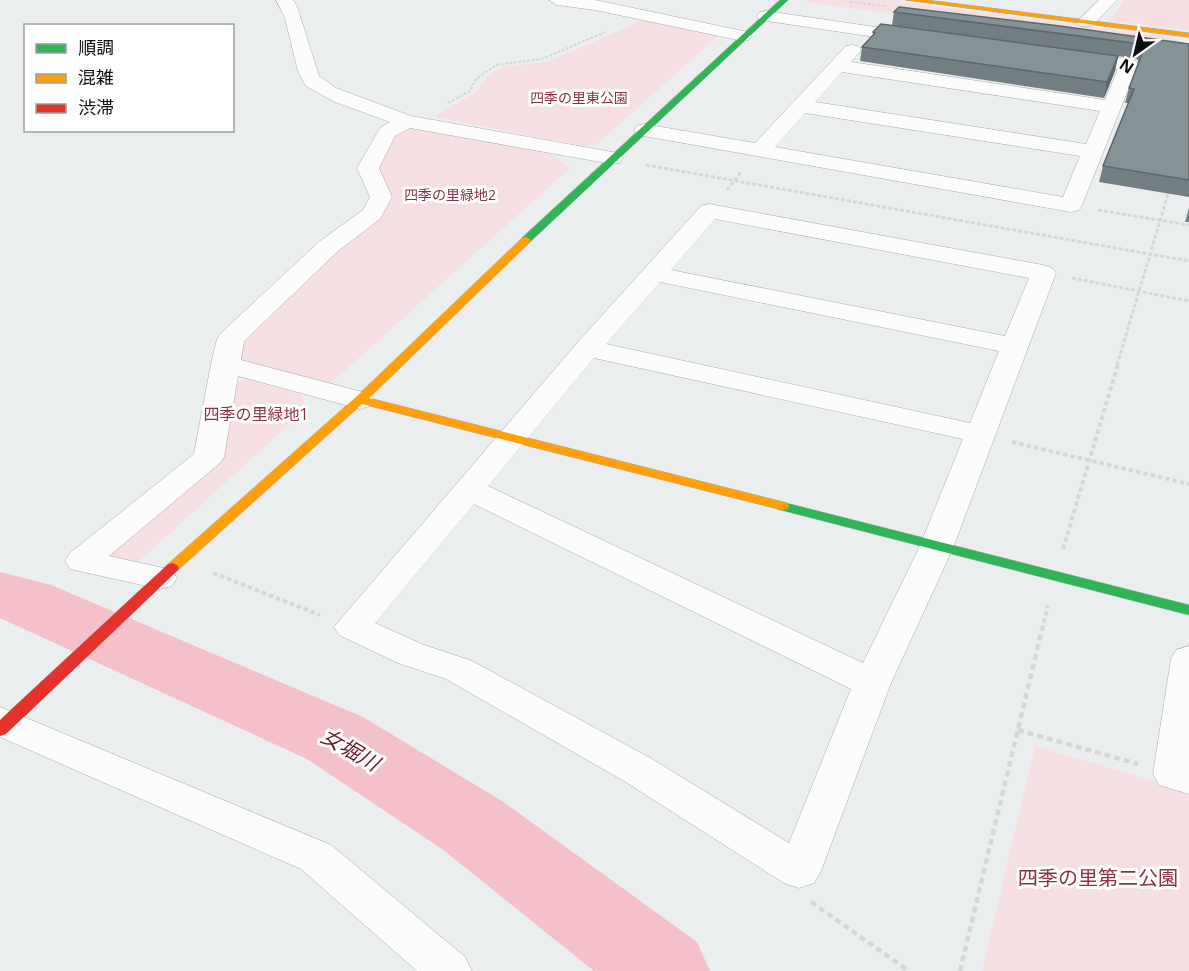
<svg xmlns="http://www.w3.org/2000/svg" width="1189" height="971" viewBox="0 0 1189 971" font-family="'Open Sans','Noto Sans JP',sans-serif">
  <rect width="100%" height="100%" fill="#ebeeef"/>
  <path fill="#f6dfe2" d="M807,0H889L1164,36L1180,41L1176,46L1177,52L805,2Z
    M1124,0H1189V30L1110,21Z
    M643,20L718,33V36L596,145L583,146L434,117L475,93L489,74L506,66L547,62Z
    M411,127L549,152L570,168L330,384L239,359L238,342L344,242L380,218L378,168L395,134Z
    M244,379L302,395L305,410L135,565L103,557L223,452L226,389Z
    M1035,746L1189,791V971H982Z"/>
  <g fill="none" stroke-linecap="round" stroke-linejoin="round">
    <path fill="#f4c0c9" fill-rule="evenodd" d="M0,572L51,585L363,717L502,801L697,942L710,971H594L442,849L307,759L0,618Z"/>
    <defs>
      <path id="street" d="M276,0H293L297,6L319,76L336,88L411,116L612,152L620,153L623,158L620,163L612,164L410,128L395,136L379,168L392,197L380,219L338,251L244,341L241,360L370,394L374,400L370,406L360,409L238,376L224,457L220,463L109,556L172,570L177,578L172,586L160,589L70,569L65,561L70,553L194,454L211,364L217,339L221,333L320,241L363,210L370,197L357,168L380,128L390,122L335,102L306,86L298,72L285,18Z
        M549,0H595L743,31L749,32L752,36L749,40L743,41L595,10L557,5Z
        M1099,0H1117L1092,26H1080L1077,22Z
        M766,11L916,33L922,34L925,38L922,42L916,43L760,20L757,16L760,12Z
        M852,45L858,46L861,50L851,62L1105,100L1118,69L1066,62L1064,58L1066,54L1073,52L1129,59L1136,61L1138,65L1082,205L1079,210L1071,212L644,136L637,134L634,130L637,126L644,124L755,143L846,46ZM842,72L1100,111L1086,144L815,102ZM805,113L1080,156L1063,197L775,147Z
        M709,204L1043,265L1052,268L1056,273L953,548L891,683L821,871L814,883L799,888L784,883L624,781L446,679L398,663L339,635L334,627L578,342L701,206ZM715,219L1029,278L1005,336L671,270ZM660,282L999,351L970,423L606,344ZM594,358L963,439L919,548L863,663L488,486ZM474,504L851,689L789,843L652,759L472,661L424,645L375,623Z
        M1189,646V794L1159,785L1153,774L1171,659L1176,650Z
        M0,707L331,845L465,957L472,971H417L301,869L0,737Z"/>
      <path id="fast" d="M780,0H788L530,242H522V238Z
        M782,502L1189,605V615L777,509L775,506L777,503Z"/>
      <path id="slow" d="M906,0H927L1189,33V37Z
        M526,237L531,240L530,242L369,398L787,503L789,506L787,509L782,510L362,404L177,571H167L165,568L167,565L356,397L522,238Z"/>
      <path id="jam" d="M172,563L177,565L179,568L177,571L6,734L0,736V720L167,565Z"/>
    </defs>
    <use href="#street" stroke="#a7a9aa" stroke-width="1"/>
    <use href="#fast" stroke="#a7a9aa" stroke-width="1"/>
    <use href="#slow" stroke="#a7a9aa" stroke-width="1"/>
    <use href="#jam" stroke="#a7a9aa" stroke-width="1"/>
    <path stroke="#d6d6d6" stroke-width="2" stroke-dasharray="3 1.5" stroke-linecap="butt" d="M850,2L887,6
      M448,103L470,91L476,79L496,65L542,59L605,32"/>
    <path stroke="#d6d6d6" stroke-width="3" stroke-dasharray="4 2" stroke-linecap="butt" d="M646,165L1189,261
      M727,190L741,172
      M1098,210L1189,225
      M1072,278L1189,301
      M1117,365L1169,191"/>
    <path stroke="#d6d6d6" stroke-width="4" stroke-dasharray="4.5 3" stroke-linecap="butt" d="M1012,442L1189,484
      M1063,549L1118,364
      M213,573L320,615
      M1042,630L1048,605"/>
    <path stroke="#d6d6d6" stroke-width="4.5" stroke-dasharray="6 4" stroke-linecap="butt" d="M1018,730L1138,764
      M811,902L909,971
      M960,971L1042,629"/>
    <use href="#street" fill="#fcfcfd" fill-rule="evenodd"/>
    <use href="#fast" fill="#30b455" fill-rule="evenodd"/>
    <use href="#slow" fill="#ff9f0a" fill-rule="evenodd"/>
    <use href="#jam" fill="#e5322d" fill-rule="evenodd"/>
  </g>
  <path fill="#727e82" d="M894,12L1189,44V197L1099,182L1103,166L1128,103H1125L1129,88L1139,63L1137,59L1118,56L1115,71L1104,98L860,61L862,47L873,35V32L1073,50L892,25Z
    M1189,208V222H1185Z"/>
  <path fill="#5d676a" d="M1118,56L1115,71L1104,98L1107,82Z"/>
  <path fill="#859397" stroke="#5d676a" stroke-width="1.5" d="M899,7L1060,26L1189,44V180L1103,166L1134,89L1129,88L1143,51L1140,44L894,12Z
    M881,24L1118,56L1107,82L862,47L875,33L873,32Z"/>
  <g text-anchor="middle" stroke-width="6" stroke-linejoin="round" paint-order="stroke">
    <g font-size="14" fill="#8a3347" stroke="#fff">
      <text x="579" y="103">四季の里東公園</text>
      <text x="450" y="200">四季の里緑地2</text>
    </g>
    <g font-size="16" fill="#8a3347" stroke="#fff">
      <text x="256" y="420">四季の里緑地1</text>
    </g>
    <g font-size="20" fill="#8a3347" stroke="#fff">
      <text x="1098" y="885">四季の里第二公園</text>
    </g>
    <g font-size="21" font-style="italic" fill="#6f1931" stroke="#fff">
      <text transform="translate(350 750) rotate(30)" y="7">女堀川</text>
    </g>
  </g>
  <rect x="24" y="24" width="210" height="108" fill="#ffffff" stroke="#9e9f9f" stroke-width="1.5"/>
  <rect x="36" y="44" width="30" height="9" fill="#30b455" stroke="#9e9f9f" stroke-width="1.5"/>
  <text x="78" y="54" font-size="18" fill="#0d0f0f">順調</text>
  <rect x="36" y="74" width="30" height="9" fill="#ff9f0a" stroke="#9e9f9f" stroke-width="1.5"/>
  <text x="78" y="84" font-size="18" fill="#0d0f0f">混雑</text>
  <rect x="36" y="104" width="30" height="9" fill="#e5322d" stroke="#9e9f9f" stroke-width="1.5"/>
  <text x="78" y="114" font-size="18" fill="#0d0f0f">渋滞</text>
  <g transform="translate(1135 54) rotate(214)" stroke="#ffffff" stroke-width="4.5" paint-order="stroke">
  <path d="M0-4.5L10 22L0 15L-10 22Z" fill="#0d0f0f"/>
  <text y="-9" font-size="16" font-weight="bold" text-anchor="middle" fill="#0d0f0f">N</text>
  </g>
</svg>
